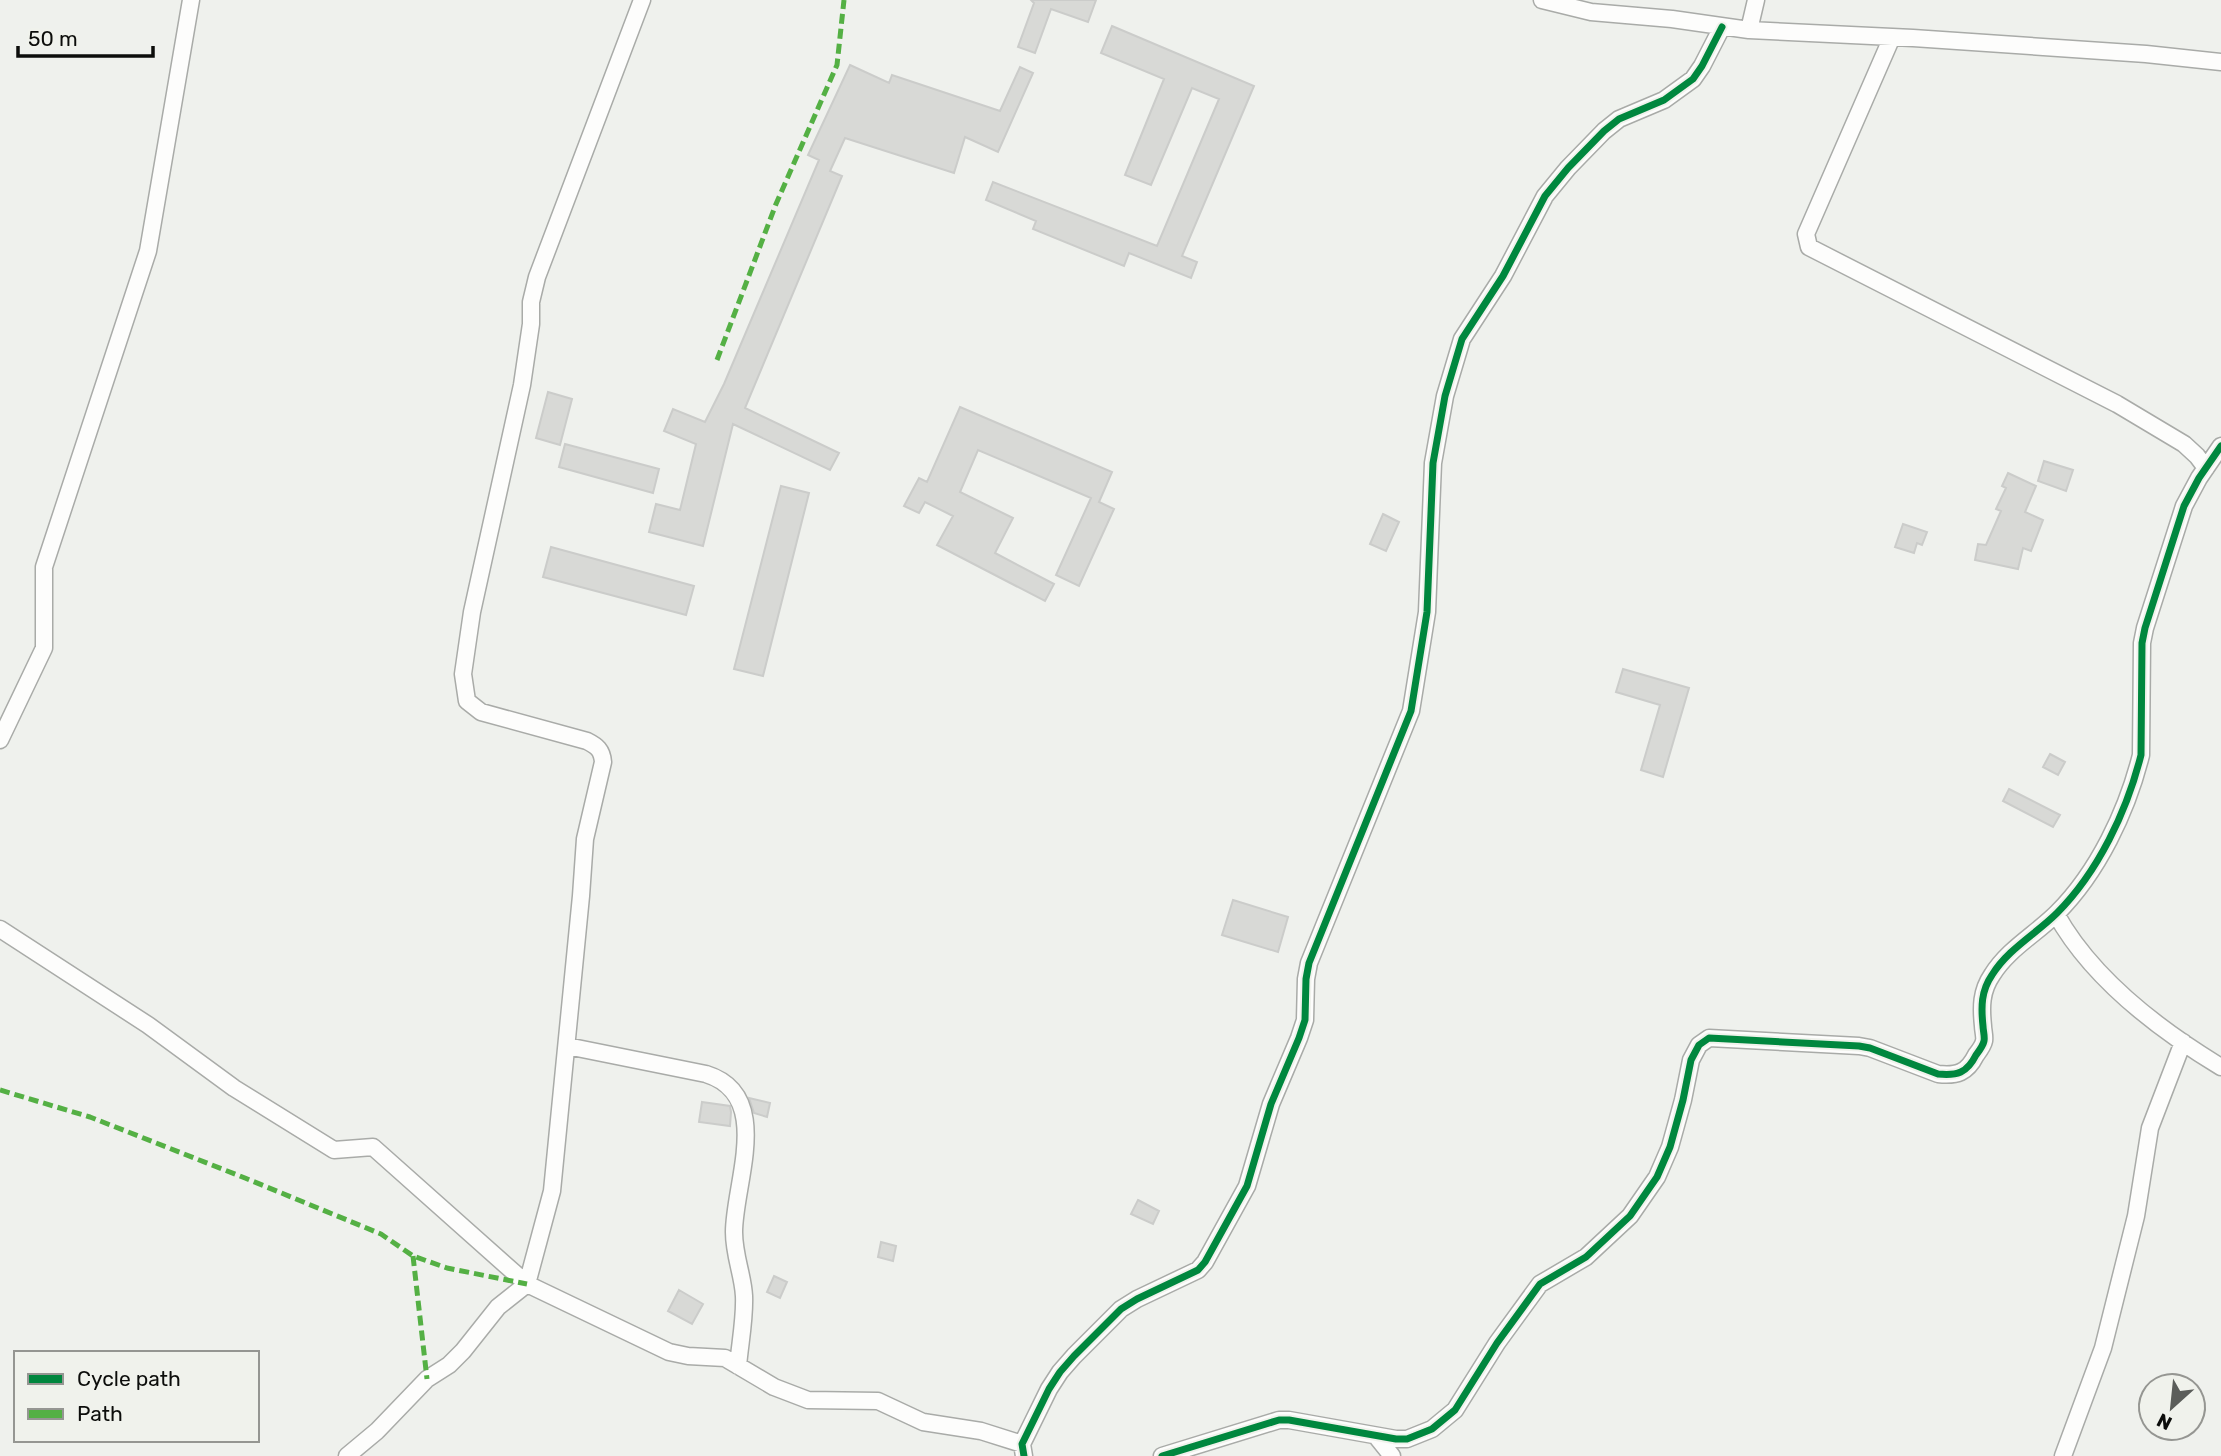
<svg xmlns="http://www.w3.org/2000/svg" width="2221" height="1456" viewBox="0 0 2221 1456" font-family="Rubik,sans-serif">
  <rect width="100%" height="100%" fill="#eff1ed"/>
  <path fill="#d8d9d6" stroke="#cbccca" stroke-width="2" d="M1031,0H1096L1088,22L1051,9L1035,53L1018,47L1034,3Z
    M1112,26L1254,86L1182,256L1197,262L1191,278L1129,253L1124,266L1033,229L1036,221L986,200L993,182L1157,246L1219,99L1192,88L1151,185L1125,175L1164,79L1101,53Z
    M850,65L889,83L892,75L1000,111L1020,67L1033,73L998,152L965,137L954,173L845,138L830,171L842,176L745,408L839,453L830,470L733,424L703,546L649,532L656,504L680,510L696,444L664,431L673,409L705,422L724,384L819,160L808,155Z
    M548,392L572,399L560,445L536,438Z
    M960,407L1112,472L1099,502L1114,509L1079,586L1056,575L1091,498L978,450L960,492L1013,518L995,553L1054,584L1045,601L937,545L953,516L925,502L919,513L904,506L919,478L927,482Z
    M565,444L659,469L653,493L559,467Z
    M2044,461L2073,470L2066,491L2038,481Z
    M2008,473L2036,486L2025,512L2043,520L2031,551L2023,548L2018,569L1975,560L1978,544L1986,545L2001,511L1996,509L2006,488L2002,486Z
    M781,486L809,493L763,676L734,669Z
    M1383,514L1399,522L1386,551L1370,544Z
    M1903,524L1927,532L1922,545L1917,543L1914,553L1895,547Z
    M551,547L694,586L686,615L543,577Z
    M1623,669L1689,688L1663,777L1641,770L1660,705L1616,692Z
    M2050,754L2065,762L2058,775L2043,767Z
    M2009,789L2060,815L2053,827L2003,801Z
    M1233,900L1288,917L1278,952L1222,935Z
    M749,1098L770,1103L767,1117L754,1113Z
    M702,1102L730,1106L731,1112L730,1126L699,1122Z
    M1138,1200L1159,1211L1153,1224L1131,1214Z
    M881,1242L896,1246L893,1261L878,1257Z
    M774,1276L787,1282L780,1298L767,1292Z
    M679,1290L703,1304L692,1324L668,1311Z"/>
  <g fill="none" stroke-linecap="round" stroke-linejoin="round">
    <defs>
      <path id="street" d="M1542,0L1591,12L1672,19L1749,30L1913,38L2146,54L2221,62
        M1749,30L1756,0
        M1892,37L1806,234L1809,247L2117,404L2184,444L2197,456L2206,468
        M0,740L44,648V567L148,251L191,0
        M2056,914C2092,979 2158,1029 2221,1067
        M0,929L148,1025L234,1088L334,1150L373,1147L527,1284L669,1352L688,1356L725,1358L774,1387L808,1400L878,1401L923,1422L981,1431L1022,1444
        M567,1046L706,1074C774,1095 734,1183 734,1232C734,1256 743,1275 744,1296C745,1318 740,1343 738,1366
        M1376,1436L1392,1456
        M347,1456L377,1431L427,1379L449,1365L463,1351L498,1307L527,1284L552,1191L581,896L585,839L603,762C602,750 597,746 587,741L481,712L467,701L463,674L472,612L522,385L531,324V302L537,277L642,0
        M1024,1456L1022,1444L1049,1389L1060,1372L1074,1356L1121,1309L1137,1299L1198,1270L1205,1262L1247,1186L1271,1104L1299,1038L1305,1020L1306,979L1309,963L1411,711L1427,612L1433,463L1445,396L1462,339L1503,276L1545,196L1568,168L1604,131L1619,119L1664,100L1693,79L1702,66L1722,27
        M1162,1456L1279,1420H1289L1396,1439H1407L1432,1429L1455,1410L1497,1343L1540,1284L1586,1257L1630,1216L1657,1177L1670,1147L1683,1100L1691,1060L1699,1045L1709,1038L1859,1046L1870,1048L1938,1074C1957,1076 1967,1073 1976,1055C1979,1051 1983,1046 1984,1041C1985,1037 1983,1030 1983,1026C1981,1007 1981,991 1992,975C2008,949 2036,934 2057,913C2098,872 2127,811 2141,755L2142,643L2145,628L2184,506L2199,478L2221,446
        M2063,1456L2103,1348L2136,1216L2150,1128L2183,1042"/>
    </defs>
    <use href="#street" stroke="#a9aba8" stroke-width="19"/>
    <use href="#street" stroke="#fdfdfc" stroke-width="16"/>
    <path stroke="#54b044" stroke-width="5" stroke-dasharray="10 5" stroke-linecap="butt" d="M717,360L776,204L837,65L844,0
      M0,1090L90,1117L245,1178L381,1234L413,1256L447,1268L527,1284
      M413,1256L427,1379"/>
    <defs>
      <path id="cycleway" d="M1024,1456L1022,1444L1049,1389L1060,1372L1074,1356L1121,1309L1137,1299L1198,1270L1205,1262L1247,1186L1271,1104L1299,1038L1305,1020L1306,979L1309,963L1411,711L1427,612L1433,463L1445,396L1462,339L1503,276L1545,196L1568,168L1604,131L1619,119L1664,100L1693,79L1702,66L1722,27
        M1162,1456L1279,1420H1289L1396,1439H1407L1432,1429L1455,1410L1497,1343L1540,1284L1586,1257L1630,1216L1657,1177L1670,1147L1683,1100L1691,1060L1699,1045L1709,1038L1859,1046L1870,1048L1938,1074C1957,1076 1967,1073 1976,1055C1979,1051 1983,1046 1984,1041C1985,1037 1983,1030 1983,1026C1981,1007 1981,991 1992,975C2008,949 2036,934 2057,913C2098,872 2127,811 2141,755L2142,643L2145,628L2184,506L2199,478L2221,446"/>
    </defs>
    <use href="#cycleway" stroke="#f0f2ec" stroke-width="11"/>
    <use href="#cycleway" stroke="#00873e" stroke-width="7"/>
  </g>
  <rect x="14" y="1351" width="245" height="91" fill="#f0f2ec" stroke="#959692" stroke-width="2"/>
  <rect x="28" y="1374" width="35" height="10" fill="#00873e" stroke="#959692" stroke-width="2"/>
  <text x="77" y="1386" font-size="21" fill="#0c0d0b">Cycle path</text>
  <rect x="28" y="1409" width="35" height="10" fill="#54b044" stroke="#959692" stroke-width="2"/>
  <text x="77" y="1421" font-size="21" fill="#0c0d0b">Path</text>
  <g transform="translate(2172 1407) rotate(207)"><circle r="33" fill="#f0f2ec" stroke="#959692" stroke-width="2"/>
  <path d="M0-5L12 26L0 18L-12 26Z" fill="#5b5d5a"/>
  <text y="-10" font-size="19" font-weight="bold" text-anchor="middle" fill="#0c0d0b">N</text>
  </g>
  <path d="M18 46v10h135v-10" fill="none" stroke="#0c0d0b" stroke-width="3.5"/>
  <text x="28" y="46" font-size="21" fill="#0c0d0b" stroke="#f0f2ec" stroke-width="5" paint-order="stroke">50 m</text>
</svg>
